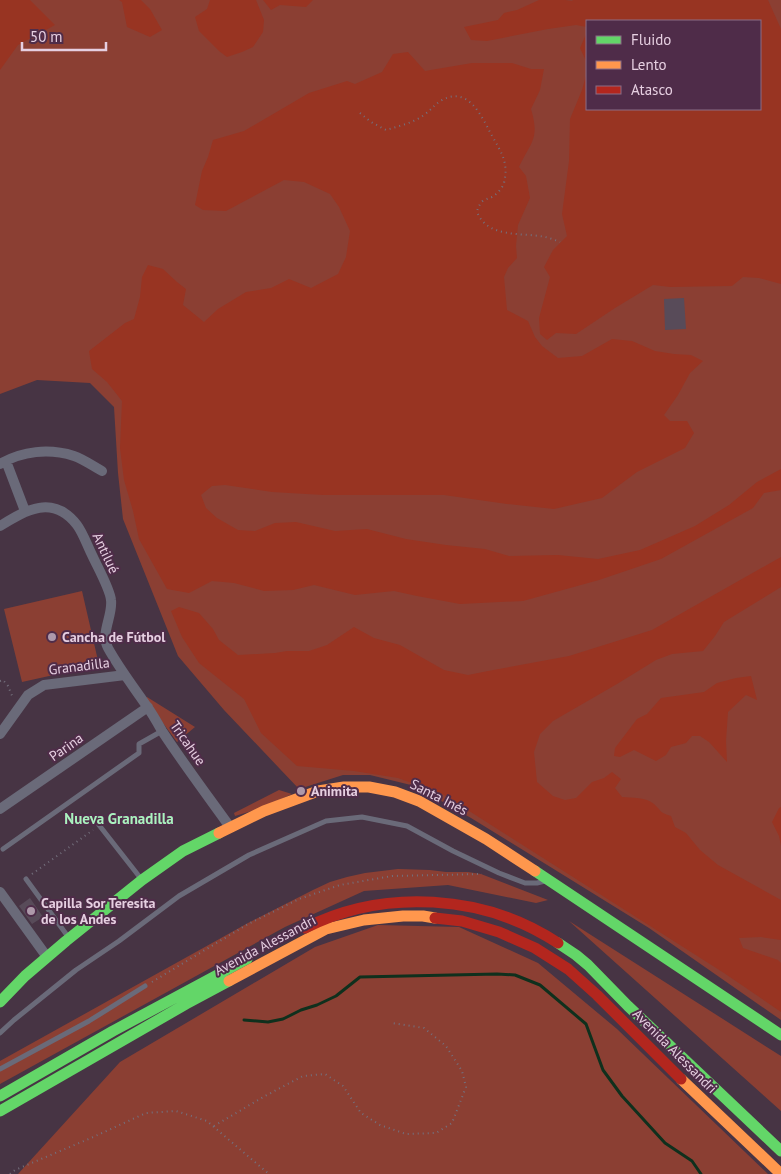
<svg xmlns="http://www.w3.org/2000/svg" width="781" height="1174" viewBox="0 0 781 1174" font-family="'PT Sans',sans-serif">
  <rect width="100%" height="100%" fill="#473444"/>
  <path fill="#8b3f33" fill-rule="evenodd" d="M0,0H781V1020L649,928L471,818L415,786L370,775H343L299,789L224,710L178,656L123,519L118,473L114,407L90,383L37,380L0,394ZM587,21H760V109H587Z
    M82,591L99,665L22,682L4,609Z
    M147,697L195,727L177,742L145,699Z
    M279,790L292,794L262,808L235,816L234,813Z
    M398,869L430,870L446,872H468L481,874L548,900L536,903L448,885L364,891L285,927L0,1084V1061L248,923L313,890L330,882L347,877L365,873Z
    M569,921L781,1056V1111Z
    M378,925L459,927L538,963L617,1029L768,1174H18L120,1062L315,947Z"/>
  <path fill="#983422" d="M0,0H30L55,25L18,45L0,70Z
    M119,0H141L150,9L162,30L150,37L127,27L122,2Z
    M210,0H256L264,20L263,32L253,47L242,52L227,57L219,51L199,31L195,17L207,9Z
    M263,0H313L306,7L280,5L271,10Z
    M539,0H565L572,1L573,0H768L781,29V284L759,278L743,277L732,286L670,287L653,285L615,308L576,334L556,333L547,340L540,334L539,318L550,277L544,267L553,250L567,236L562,214L569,161L570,119L582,90L587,72V109H760V21H587V27L576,25L548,29L487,41L471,40L464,27L498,20L504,13L517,10Z
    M587,32V63L580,48Z
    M408,52L425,71L472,63H512L531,69H544L540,90L531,109C540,139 531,142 519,167L526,176L530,198L518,225L516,246L517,258L508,268L504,277L507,310L528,321L535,337L542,346L558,358L582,356L612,339L632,341L655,351L674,354L691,355L703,361L690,373L678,395L664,415L670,421H687L694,433L685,448L637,472L602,498L554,509L507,504L444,495H323L272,492L225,485L212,486L201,495L206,508L217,518L238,530L255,531L275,523L296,522L335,531L367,529L406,539L446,545L485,549L509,556L558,555L598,559L640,550L695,526L729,505L757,482L781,469V490L764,493L753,508L661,559L599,580L523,601L460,604L417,596L394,591L355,595L314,585L293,590L264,591L234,583L212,581L189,593L167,589L139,539L133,511L124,480L120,448L122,401L107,382L92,369L89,351L125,323L134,319L140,297L142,277L148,265L163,269L177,282L186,289L183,305L204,322L218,309L246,292L271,288L289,279L311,288L338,274L346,257L350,231L339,207L330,194L304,182L284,180L226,211L203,210L195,205L202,171L208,157L213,140L244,131L309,93L347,81L355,84L382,72L393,54Z
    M781,557V587L724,622L715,636L703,651L672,654L656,660L617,684L553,721L540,734L534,752L537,782L553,796L565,800L576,798L592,782L604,778L612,772L621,779L615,788L622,797C632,798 646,797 654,804C663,812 658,812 671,816L675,827L686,833L700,850L718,865L781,900V940L761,937L739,938L743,948L778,960L781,963V1012L724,973L444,795L398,778L354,771L297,766L261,733L244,699L199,663L182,637L171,611L179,607L199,613L213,629L219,640L238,655L275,653L287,651H309L327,645L354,627L374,638L400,645L444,670L468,675L488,671L569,656L652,630Z
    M751,676L757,700L746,695L728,712L726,741L727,762L709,742L700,736H692L686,743L671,747L666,755L656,761L634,750L620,757L614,756L615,748L637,719L647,714L661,698L704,692L717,683L736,678Z
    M781,807V846L779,836L772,822L779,808Z"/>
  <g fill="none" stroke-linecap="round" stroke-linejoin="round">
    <path stroke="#0f301d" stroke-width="3" d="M244,1020L268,1022L283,1019L301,1010L317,1005L336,996L360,977L497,974L515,975L540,985L586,1024L603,1070L622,1096L665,1143L692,1161L701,1174"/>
  </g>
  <path fill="#584b59" d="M684,298L686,329L665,330L664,299Z
    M30,898L43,917L32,924L19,906Z"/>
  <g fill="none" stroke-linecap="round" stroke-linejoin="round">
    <path stroke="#74707d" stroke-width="2" stroke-dasharray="1 4" stroke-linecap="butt" d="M360,113L371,122L386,130C399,126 413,123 424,115C431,110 435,104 442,100C468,86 481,115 491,134C501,152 509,162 504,183C502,189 496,195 492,197C489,198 487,199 484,200C480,203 478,207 477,212C488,239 522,232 545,237C550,238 555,240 560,242
      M0,681L3,680L8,686L13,698
      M32,874L93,830
      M152,982L248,924L299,899L340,885L392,876L482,874
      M214,1126L265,1096L303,1076L325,1074L343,1086L361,1113L380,1125L406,1134L436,1133L452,1123L466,1087L462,1071L446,1046L424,1028L392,1023
      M10,1174L15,1170L91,1138L146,1113L176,1111L207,1121L269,1174"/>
    <path stroke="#6a6a79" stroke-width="5" d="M99,825L142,880
      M3,849L139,753V744L162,731
      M26,879L69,938
      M0,1033L14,1020L76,970L119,941L179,896L249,855L326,821L362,817L407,826L453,851L499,873L525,883H537L545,881
      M0,1069L89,1021L145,986"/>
    <path stroke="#6a6a79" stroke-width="10" d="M6,461L25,511
      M0,464C22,451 49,448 74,456C83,459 93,466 102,471
      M0,526C26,510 53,494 77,525C83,533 87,545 92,555C97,566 110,589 111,600C113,616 100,633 108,648C119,668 133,686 146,705C152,713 157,722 162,731C183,763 207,795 230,827
      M0,734L28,695L44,685L125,675
      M0,809L148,707
      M0,892L47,957"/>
    <path stroke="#63d668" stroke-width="11" d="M535,871L781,1035
      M558,943L576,955L588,965L628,1006L781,1151
      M0,1002L25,976L66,941L142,880L183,851L219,833
      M0,1096L113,1031L247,959
      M0,1111L186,1004L229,981"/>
    <path stroke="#ff974d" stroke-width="11" d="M219,833L264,811L318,791L344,787H369L395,792L419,801L486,839L535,871
      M229,981L326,929L364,920L403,916H423L435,918
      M681,1079L781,1174"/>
    <path stroke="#b3261e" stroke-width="11" d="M435,918L462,921L499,932L535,948L568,969L597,995L681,1079
      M305,928C384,888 484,894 558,943"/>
  </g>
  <g fill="#ae99aa" stroke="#4f2c49" stroke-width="2">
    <circle cx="52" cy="637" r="5"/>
    <circle cx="301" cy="791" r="5"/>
    <circle cx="31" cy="911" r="5"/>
  </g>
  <g text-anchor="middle" stroke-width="4" stroke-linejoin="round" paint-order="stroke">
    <g font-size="14" fill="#e6cfe1" stroke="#4f2c49">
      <text transform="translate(106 553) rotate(65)" y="5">Antilué</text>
      <text transform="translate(79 666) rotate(-7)" y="5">Granadilla</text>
      <text transform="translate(188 743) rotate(55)" y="5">Tricahue</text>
      <text transform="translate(66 747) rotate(-35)" y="5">Parina</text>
      <text transform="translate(439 797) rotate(27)" y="5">Santa Inés</text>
      <text transform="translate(265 945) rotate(-28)" y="5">Avenida Alessandri</text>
      <text transform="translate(675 1051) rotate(45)" y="5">Avenida Alessandri</text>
    </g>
    <g font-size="14" font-weight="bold" fill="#e6cfe1" stroke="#4f2c49" text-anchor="start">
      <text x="62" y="642">Cancha de Fútbol</text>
      <text x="311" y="796">Animita</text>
      <text x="41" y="908">Capilla Sor Teresita<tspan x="41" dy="16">de los Andes</tspan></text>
    </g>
    <g font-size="15" font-weight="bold" fill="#aaf2bf" stroke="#4f2c49">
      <text x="119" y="824">Nueva Granadilla</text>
    </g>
  </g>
  <rect x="586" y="20" width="175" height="90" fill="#4f2c49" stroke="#8b6d86"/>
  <rect x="596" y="36" width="25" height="8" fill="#63d668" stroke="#8b6d86"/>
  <text x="631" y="45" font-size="15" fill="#e6cfe1">Fluido</text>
  <rect x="596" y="61" width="25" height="8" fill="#ff974d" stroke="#8b6d86"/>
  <text x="631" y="70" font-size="15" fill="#e6cfe1">Lento</text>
  <rect x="596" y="86" width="25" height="8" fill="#b3261e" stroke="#8b6d86"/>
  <text x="631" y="95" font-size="15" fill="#e6cfe1">Atasco</text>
  <path d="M22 42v8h84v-8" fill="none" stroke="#e6cfe1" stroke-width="2.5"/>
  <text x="30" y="42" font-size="15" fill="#e6cfe1" stroke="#4f2c49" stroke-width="4" paint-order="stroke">50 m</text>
</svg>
